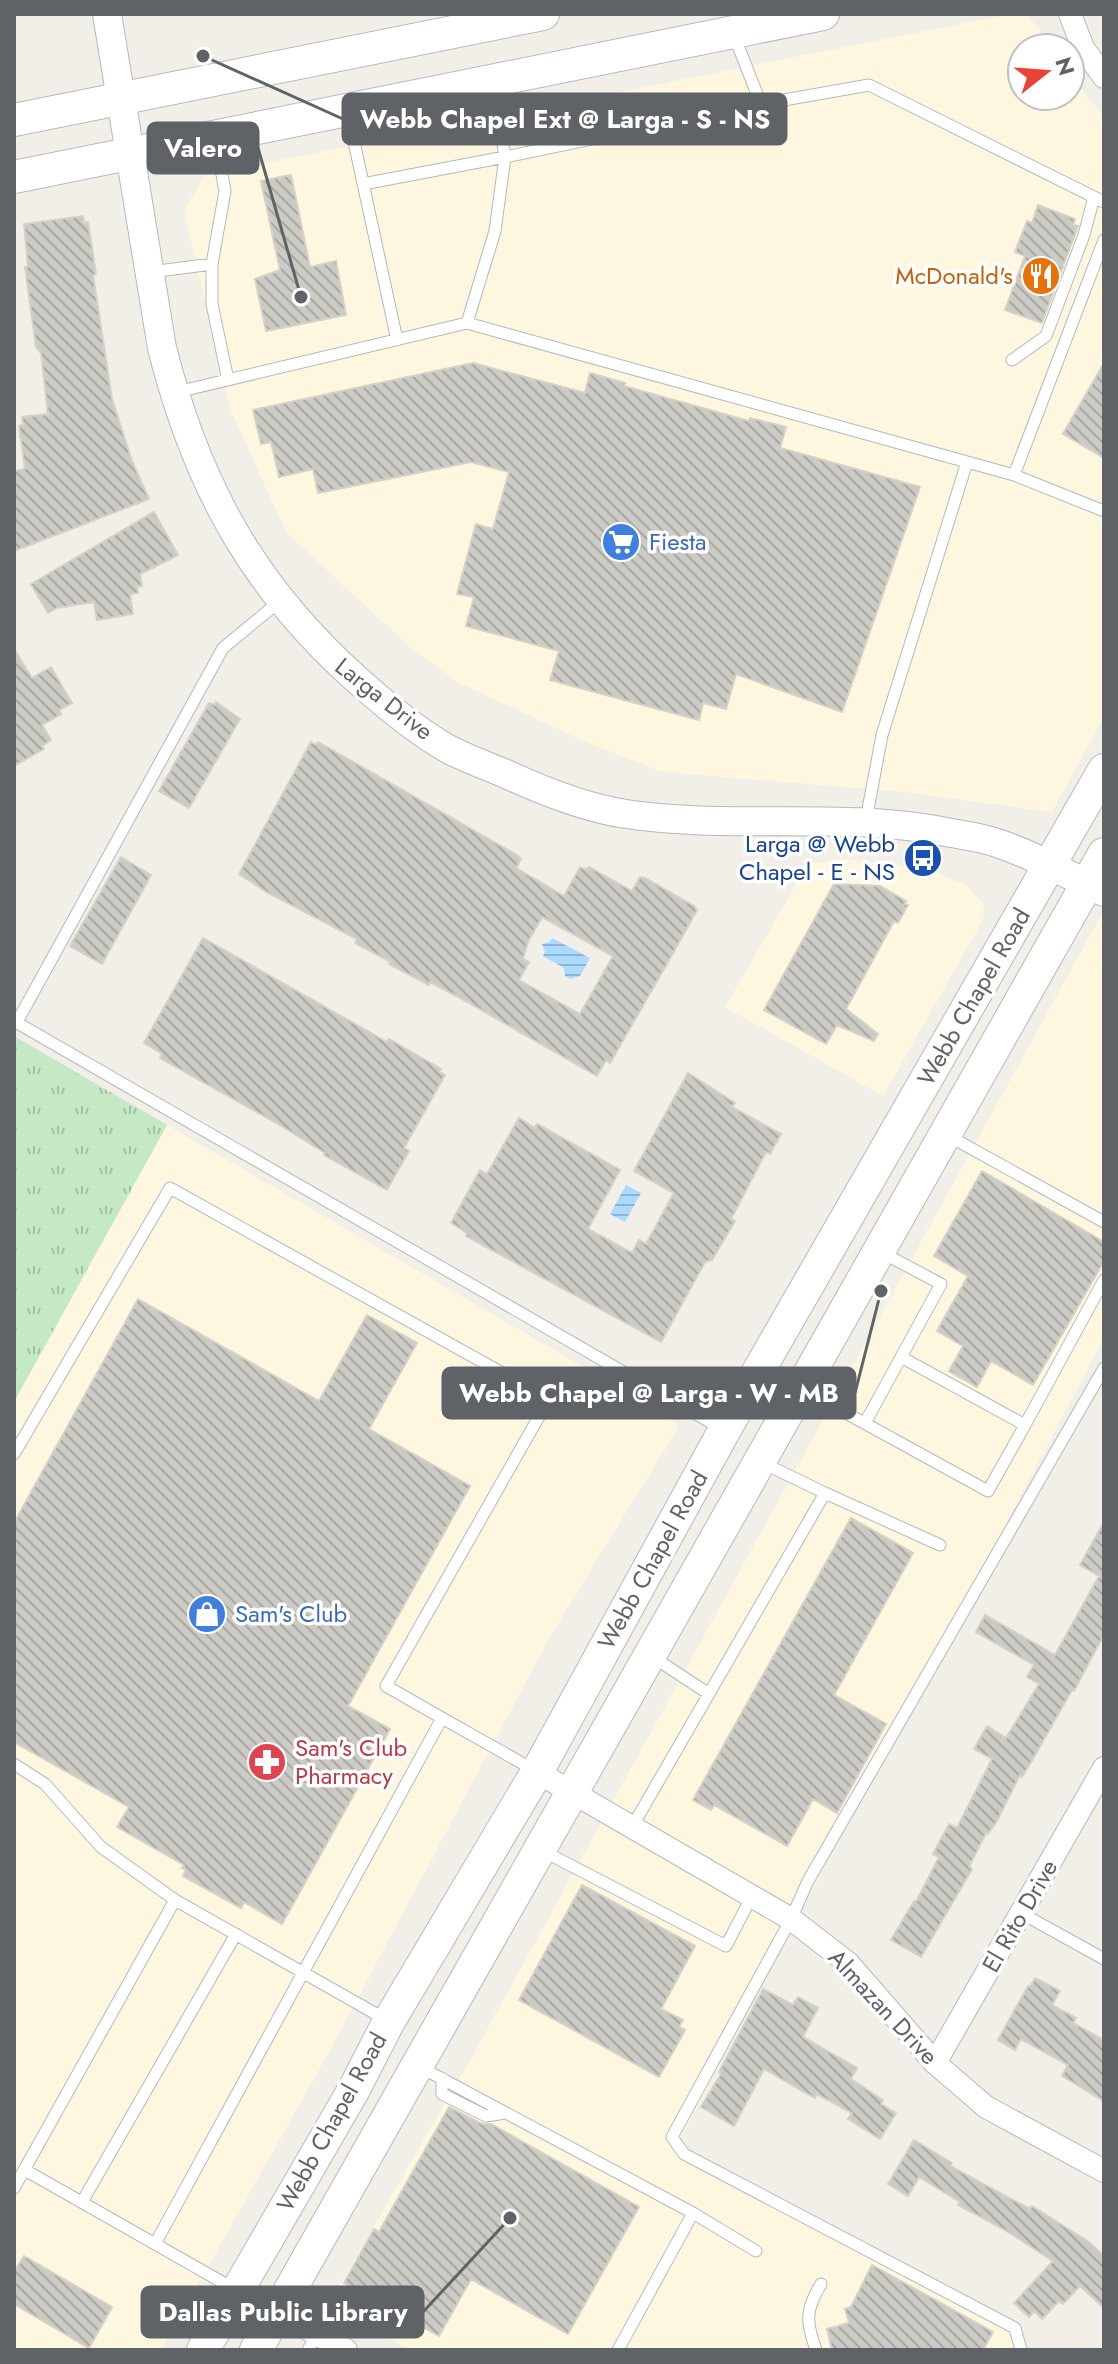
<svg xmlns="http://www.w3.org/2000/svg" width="1118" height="2364" viewBox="0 0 1118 2364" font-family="Jost,sans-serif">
  <defs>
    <pattern id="grass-tufts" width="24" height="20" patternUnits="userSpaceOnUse" patternTransform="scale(2)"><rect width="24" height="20" fill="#c5e8c5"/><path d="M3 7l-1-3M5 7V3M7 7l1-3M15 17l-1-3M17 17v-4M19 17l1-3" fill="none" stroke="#a3c0a4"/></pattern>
    <pattern id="water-rules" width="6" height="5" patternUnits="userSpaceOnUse" patternTransform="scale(2)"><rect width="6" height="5" fill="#aadaff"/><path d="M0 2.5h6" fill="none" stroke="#8eb4d2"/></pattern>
    <pattern id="building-back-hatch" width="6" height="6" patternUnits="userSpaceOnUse" patternTransform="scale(2)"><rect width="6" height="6" fill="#cccac5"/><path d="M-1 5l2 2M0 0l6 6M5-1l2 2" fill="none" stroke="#a9a8a4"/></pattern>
  </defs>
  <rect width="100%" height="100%" fill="#f1efe8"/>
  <path fill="#fef7e0" d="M1010,14H1027L1053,48H1022V96H1070V72L1104,118V717L1052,812L904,792L663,772L588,743L459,683L410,647L286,532L231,411L184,211L205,175Z
    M847,859L925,868L966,885L984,905L983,920L883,1096L725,1007L808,864Z
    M1104,910V1338L674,2151L1010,2332L1015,2350H411L326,2309L478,2046Z
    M167,1125L659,1411L679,1426L551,1635L329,2052L161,2350H14V1402Z"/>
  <path fill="url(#grass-tufts)" d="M14,1036L167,1125L14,1402Z"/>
  <path fill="url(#water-rules)" d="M552,938L590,958L580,976L570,979L565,976L564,968L543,956L545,952L542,944L550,942Z
    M626,1185L641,1193L625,1222L610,1214Z"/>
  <path fill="url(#building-back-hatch)" stroke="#d6d1c6" stroke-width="2" fill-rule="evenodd" d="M291,175L310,267L336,261L346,315L266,331L255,279L280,270L261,181Z
    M1038,205L1075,219L1073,225L1078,226L1042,323L1005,310L1025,256L1015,252L1027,221L1032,223Z
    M83,216L84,223L88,222L96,274L93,275L112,399L132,461L149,499L14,551V471L25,469L19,426L23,425L22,417L48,414L41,353L36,347L25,267H28L24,224Z
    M473,363L585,393L590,373L625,383L624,386L749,421L750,418L786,427L780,448L920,487L842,712L736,674L726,709L703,703L699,720L550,680L559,651L466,626L474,597L457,594L476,524L493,529L509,472L471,462L318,493L313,469L279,477L271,442L261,444L253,410Z
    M1104,363V458L1063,434Z
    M154,512L178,555L140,574L142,586L137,587L138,593L130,594L133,614L97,620L94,602L57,608L48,613L31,584Z
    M14,649L32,678L51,667L72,703L59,710L61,714L42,725L51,740L42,746L44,749L14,766Z
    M216,702L240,719L189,808L159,791L209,703L215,705Z
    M311,742L316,745L318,742L517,855L521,859L516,868L564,896L580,867L587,870L589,867L632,891L640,877L645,878L694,906L697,910L668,962L610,1063L606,1060L597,1076L462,999L430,982L429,985L389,964L391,962L355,943L357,939L268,893L239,874ZM542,917L613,956L580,1014L519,980L529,962L523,959L528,942Z
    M121,857L151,875L102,964L70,946Z
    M834,884L880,886L906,901L904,904L908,905L898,923L894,921L846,1009L878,1034L874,1041L837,1025L826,1044L764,1010Z
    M203,938L387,1042L389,1039L441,1069L439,1072L445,1075L404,1148L409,1151L387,1190L324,1155L325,1153L278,1124L160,1058L162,1054L144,1043Z
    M688,1073L735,1103L732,1107L781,1134L770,1154L766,1152L731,1219L735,1221L712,1260L705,1262L661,1342L466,1236L467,1233L451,1223L480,1170L487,1174L519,1118L535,1128L537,1124L620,1170L588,1229L632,1253L639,1240L646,1244L674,1193L634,1171Z
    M982,1171L1104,1242V1261L1033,1385L991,1361L977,1387L949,1371L963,1346L937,1331L968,1276L934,1256Z
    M138,1299L319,1401L367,1315L417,1343L369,1429L470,1486L348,1706L390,1729L282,1924L244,1902L241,1908L183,1876L186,1870L182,1868L184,1865L117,1827L129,1807L14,1742V1523Z
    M851,1518L913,1553L834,1695L886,1724L837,1813L813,1799L787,1846L714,1805L711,1810L693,1800Z
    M1104,1522V1634L1074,1691L1072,1690L1030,1764L1022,1777L1020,1775L997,1821L988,1834L986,1833L969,1867L972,1869L921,1957L891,1940L914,1901L916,1902L939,1857L933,1854L949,1824L957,1828L992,1759L974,1749L987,1726L1006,1738L1039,1684L1027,1677L1034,1665L976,1632L985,1615L1055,1655L1099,1576L1080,1565Z
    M582,1885L695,1946L661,2009L683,2020L679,2027L685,2030L659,2077L519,2000Z
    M1035,1978L1060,1991L1052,2005L1076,2018L1073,2023L1104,2040V2101L1062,2076L1068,2065L1021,2039L1015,2050L998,2040L1028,1986L1030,1987Z
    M763,1989L793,2005L798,1997L818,2008L803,2037L857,2068L851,2079L883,2100L881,2104L896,2113L880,2139L848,2119L852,2113L817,2094L815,2098L764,2069L734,2126L701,2107L721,2074L719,2072Z
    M449,2107L482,2124H491L639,2207L568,2334L471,2279L439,2336L344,2283L374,2229L379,2232Z
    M914,2140L952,2163L950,2166L1030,2209L1032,2206L1089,2242L1104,2256V2308L1080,2286L1063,2304L1059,2301L1042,2319L1034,2311L1029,2317L1014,2303L1053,2261L1005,2230L958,2205L960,2202L919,2177L908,2196L888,2184Z
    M24,2256L112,2307L89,2348L14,2304V2272Z
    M872,2265L993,2332L983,2350H832L827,2329L849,2323L845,2309L851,2307Z"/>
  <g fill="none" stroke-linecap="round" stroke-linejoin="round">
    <defs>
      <path id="service" d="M761,104L869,85L1104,202
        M348,114L397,340
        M363,184L505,157L494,85
        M1104,240L1014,475L1104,511
        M212,264V304L228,380
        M151,272L212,264L225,191L215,137
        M467,323L1014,475
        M1012,360L1046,336L1084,235L1094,197
        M177,392L467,323L495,231L505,157L761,104L733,33
        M866,820L882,735L967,462
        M14,1021L724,1430
        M17,1022L223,648L280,601
        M947,1135L1104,1222
        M804,1390L988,1491L1025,1425L901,1357
        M865,1423L941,1284L881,1252
        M1025,1425L1104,1280
        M14,1454L170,1188L549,1399L386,1686L442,1718
        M825,1493L940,1545
        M653,1657L709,1694
        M14,1764L45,1784L101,1847L175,1900
        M632,1827L825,1493L763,1463
        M543,1851L726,1946L752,1896
        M1021,1913L1104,1959
        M420,2067L693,2213L756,2251
        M442,2078V2094L486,2116L505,2113
        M25,2170L236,2290
        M14,2188L175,1900L385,2019
        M82,2202L236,1934
        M155,2244L442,1718L536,1771
        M308,2350L317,2334
        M618,2350L693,2213
        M816,2350C806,2322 805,2310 821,2284
        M1021,2350L1015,2328L684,2154L672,2137L791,1919L808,1881L1104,1368"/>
      <path id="minor" d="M1070,14L1083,48L1104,77
        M537,1772L791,1919L848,1963L935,2063L986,2107L1104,2171
        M935,2063L1104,1768
        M236,2290L346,2350"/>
      <path id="tertiary" d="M107,14L162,348C197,486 254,590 363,685C389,708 419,733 450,750C468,759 487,766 506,774C543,791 586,808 626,814C733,830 839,811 946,832C962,835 979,837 994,842C1032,854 1068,875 1104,892"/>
      <path id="secondary" d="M14,120L543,14
        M14,177L823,14
        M203,2350L353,2091L389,2021L537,1772L724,1431L1104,770
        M256,2350L1104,854"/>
    </defs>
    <use href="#service" stroke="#b5b8bc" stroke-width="13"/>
    <use href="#minor" stroke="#b5b8bc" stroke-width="24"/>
    <use href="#tertiary" stroke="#b5b8bc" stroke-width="30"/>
    <use href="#secondary" stroke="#b6babf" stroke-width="34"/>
    <use href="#service" stroke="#fff" stroke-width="11"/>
    <use href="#minor" stroke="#fff" stroke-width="22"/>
    <use href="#tertiary" stroke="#fff" stroke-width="28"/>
    <use href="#secondary" stroke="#fff" stroke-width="32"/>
  </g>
  <defs>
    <symbol id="restaurant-disc" viewBox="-11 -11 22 22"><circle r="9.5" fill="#e8710a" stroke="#fff"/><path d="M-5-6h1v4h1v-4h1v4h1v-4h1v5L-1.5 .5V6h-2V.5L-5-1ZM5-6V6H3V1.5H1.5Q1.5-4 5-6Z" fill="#fff"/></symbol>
    <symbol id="supermarket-disc" viewBox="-11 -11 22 22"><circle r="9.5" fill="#3f7fe0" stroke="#fff"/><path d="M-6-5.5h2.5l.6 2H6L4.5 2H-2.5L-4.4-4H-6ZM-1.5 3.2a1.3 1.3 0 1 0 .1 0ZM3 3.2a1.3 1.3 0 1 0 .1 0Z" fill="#fff"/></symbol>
    <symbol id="bus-disc" viewBox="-11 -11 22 22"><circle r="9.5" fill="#1a4fb4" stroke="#fff"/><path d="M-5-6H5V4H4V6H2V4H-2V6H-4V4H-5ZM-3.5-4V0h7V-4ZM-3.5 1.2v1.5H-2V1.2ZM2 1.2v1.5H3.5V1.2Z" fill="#fff"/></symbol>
    <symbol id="shop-disc" viewBox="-11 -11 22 22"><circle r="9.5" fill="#3f7fe0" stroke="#fff"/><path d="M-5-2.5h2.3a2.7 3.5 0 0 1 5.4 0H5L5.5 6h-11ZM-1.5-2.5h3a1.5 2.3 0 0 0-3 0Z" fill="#fff"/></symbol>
    <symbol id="pharmacy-disc" viewBox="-11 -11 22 22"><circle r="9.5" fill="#e0444e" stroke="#fff"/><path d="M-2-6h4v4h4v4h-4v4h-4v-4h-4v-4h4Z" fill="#fff"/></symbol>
  </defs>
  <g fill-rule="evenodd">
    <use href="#restaurant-disc" x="1019" y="254" width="44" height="44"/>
    <use href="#supermarket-disc" x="599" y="520" width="44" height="44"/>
    <use href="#bus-disc" x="901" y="836" width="44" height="44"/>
    <use href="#shop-disc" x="185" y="1592" width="44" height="44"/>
    <use href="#pharmacy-disc" x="245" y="1740" width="44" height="44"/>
  </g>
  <g text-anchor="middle" stroke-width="7" stroke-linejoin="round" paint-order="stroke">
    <g font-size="24" fill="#c56008" stroke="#fff" text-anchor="end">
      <text x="1013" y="284">McDonald's</text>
    </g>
    <g font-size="24" fill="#366cbe" stroke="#fff" text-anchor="start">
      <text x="649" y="550">Fiesta</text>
      <text x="235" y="1622">Sam's Club</text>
    </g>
    <g font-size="24" fill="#5f6368" stroke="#fff">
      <text transform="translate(384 699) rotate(38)" y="8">Larga Drive</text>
      <text transform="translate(974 997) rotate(-60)" y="8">Webb Chapel Road</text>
      <text transform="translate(653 1560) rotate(-61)" y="8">Webb Chapel Road</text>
      <text transform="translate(1020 1916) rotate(-60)" y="8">El Rito Drive</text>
      <text transform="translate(883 2007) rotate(47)" y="8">Almazan Drive</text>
      <text transform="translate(332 2122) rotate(-61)" y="8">Webb Chapel Road</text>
    </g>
    <g font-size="24" fill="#164399" stroke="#fff" text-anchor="end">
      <text x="895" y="852">Larga @ Webb<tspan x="895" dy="28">Chapel - E - NS</tspan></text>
    </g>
    <g font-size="24" fill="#be3a42" stroke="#fff" text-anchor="start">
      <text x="295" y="1756">Sam's Club<tspan x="295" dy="28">Pharmacy</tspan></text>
    </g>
  </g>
  <path fill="none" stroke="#5f6368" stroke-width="3" d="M203 56L343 119M301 297L258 148M881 1291L855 1393M510 2218L423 2312"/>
  <g fill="#5f6368" stroke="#fff" stroke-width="3">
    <circle cx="203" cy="56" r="8"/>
    <circle cx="301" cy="297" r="8"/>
    <circle cx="881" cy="1291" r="8"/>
    <circle cx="510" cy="2218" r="8"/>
  </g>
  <g fill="#5f6368" stroke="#5f6368" stroke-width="3">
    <rect x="343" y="94" width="443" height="50" rx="8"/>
    <rect x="148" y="123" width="110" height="50" rx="8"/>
    <rect x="443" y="1368" width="412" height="50" rx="8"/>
    <rect x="142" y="2287" width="281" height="50" rx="8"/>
  </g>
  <g font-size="26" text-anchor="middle" font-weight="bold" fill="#fff">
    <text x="565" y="128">Webb Chapel Ext @ Larga - S - NS</text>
    <text x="203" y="157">Valero</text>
    <text x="649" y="1402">Webb Chapel @ Larga - W - MB</text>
    <text x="283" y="2321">Dallas Public Library</text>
  </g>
  <rect width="1118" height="2364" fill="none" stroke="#5f6368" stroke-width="32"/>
  <g transform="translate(1046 72) rotate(73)"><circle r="38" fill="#ffffff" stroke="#bfc1c3" stroke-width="2"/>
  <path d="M0-6L14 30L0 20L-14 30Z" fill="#ea4335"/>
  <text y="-12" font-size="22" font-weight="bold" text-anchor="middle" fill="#5f6368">N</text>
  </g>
</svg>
